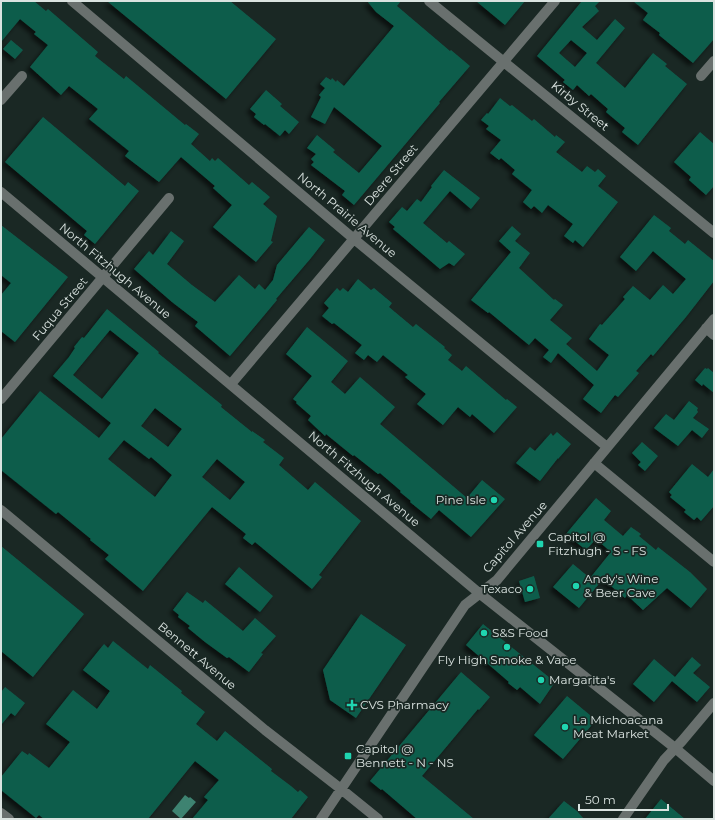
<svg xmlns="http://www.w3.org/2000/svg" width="715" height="820" viewBox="0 0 715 820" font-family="Montserrat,sans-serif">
  <defs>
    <filter id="shadow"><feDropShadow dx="-3.5" dy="3.5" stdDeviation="2" flood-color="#0009"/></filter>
  </defs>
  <rect width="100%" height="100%" fill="#1a2824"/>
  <path fill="#3e8371" d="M185,795L189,798L190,797L196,802L181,819L172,811Z"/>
  <path fill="#105d4c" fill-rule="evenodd" filter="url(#shadow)" d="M1,1H34L46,11L48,9L98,52L95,56L124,79L126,76L185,125L186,124L199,134L191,144L210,161L212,158L215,161L218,158L249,185L252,182L270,197L263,204L277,216L271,241L273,242L256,262L213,227L232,205L213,188L215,186L181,157L159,182L125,156L129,151L89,119L98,109L69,86L61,95L30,67L48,45L34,34L36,32L20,19L1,42Z
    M107,1H230L276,39L226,99Z
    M367,1H401L397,6L450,51L451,50L470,66L439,102L440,103L354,205L342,195L345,191L311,165L314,162L311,159L316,154L307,148L317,135L335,150L333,152L359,173L382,146L334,107L325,124L311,117L321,97L319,95L325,88L320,84L326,77L331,80L332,78L336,82L337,80L344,86L394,26L376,12Z
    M476,1H525L505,25Z
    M582,1H600L595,6L599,11L582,27L597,40L615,19L625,28L596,63L625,88L653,53L667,64L665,66L687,84L638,145L622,132L625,128L606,112L608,109L591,94L589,96L577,85L573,90L563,82L565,80L537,56ZM571,40L587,53L575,67L559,53Z
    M633,1H714V39L693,63L659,35L660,33L643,20L648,13Z
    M11,40L23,50L15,59L3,49Z
    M266,90L282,104L280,106L299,122L289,134L285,130L280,136L265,124L264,125L254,117L256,114L250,109Z
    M500,98L510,106L512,105L532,121L534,119L555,137L556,135L565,142L556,152L582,172L587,166L595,172L598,169L606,176L598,186L618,202L583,247L575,240L573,243L564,236L573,224L548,205L542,213L534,206L531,209L523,202L532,190L512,174L515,170L501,158L499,160L490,153L501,140L486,129L489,126L481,120L487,113L488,114Z
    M43,117L125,186L128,182L139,191L95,244L84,235L87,231L5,162Z
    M700,132L714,144V186L706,195L689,180L691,177L674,162Z
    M444,170L480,198L471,209L450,191L423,223L447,243L449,241L465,254L454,266L449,263L440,269L398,233L393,229L395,227L389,222L402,207L407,211L417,199L421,202L432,187L431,186Z
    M654,215L671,228L669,231L685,244L688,240L714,261V281L686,317L653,356L651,354L636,371L639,373L633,380L618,397L615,395L601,413L583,399L594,385L558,353L551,363L543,357L549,350L535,338L529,345L489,312L488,313L471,300L511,252L499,241L512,226L521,234L515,241L530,253L519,268L554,300L555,299L563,305L550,320L572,338L566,344L597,371L609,355L589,339L600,324L602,325L625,299L623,297L633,286L650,300L663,285L673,294L686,279L653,251L636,271L620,257Z
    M1,225L68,277L15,342L1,331V295L11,283L1,275Z
    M309,227L325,240L311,258L276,299L277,300L230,356L195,326L198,322L172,302L134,269L149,251L153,255L171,231L184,241L167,264L192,285L215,302L239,275L255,289L259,284L265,290L273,280L277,265Z
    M358,279L371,290L374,288L392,303L389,307L413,327L416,324L445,347L444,348L452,355L448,360L462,371L466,366L506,400L507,399L517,407L494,433L472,414L470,417L458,407L443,425L417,404L426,394L405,377L408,375L383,355L377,362L368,355L364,360L355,353L362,345L334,323L332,324L322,316L329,308L324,303L337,288L340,291L343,288L348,292Z
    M107,309L159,352L158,353L222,405L221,407L252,432V431L265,440L263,442L284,458L279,465L308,490L315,482L361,521L319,575L322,577L312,589L255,542L252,545L243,538L246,534L212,507L143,591L105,559L109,555L90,540L91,539L58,512L56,514L1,470V439L40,391L99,438L111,423L53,376L69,357L75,348L74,347L82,337L84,338ZM110,330L139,353L102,399L73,375ZM155,408L182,429L168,447L141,426ZM124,440L149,459L151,457L172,475L155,497L108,459ZM217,459L245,482L230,500L202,477Z
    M307,327L348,361L331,382L345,394L360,377L395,407L380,424L467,498L482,480L505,499L471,537L439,510L431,519L410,502L411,501L400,492L401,491L380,473L378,474L354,455L353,456L326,434L325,436L308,420L311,416L296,403L297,402L293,399L312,376L286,354Z
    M705,368L707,369L708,368L714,373V393L703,384L702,386L695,380Z
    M689,401L698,408L697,410L698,412L693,418L709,429L702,438L692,430L678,446L654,428L666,414L674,420Z
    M557,432L571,444L558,459V458L540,481L516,463L530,447L535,451L551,433L553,436Z
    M642,442L658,456L645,471L638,465L641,462L632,453Z
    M692,464L708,477L714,469V506L701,521L697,517L694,520L684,512L686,510L670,497L672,495L669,492Z
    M596,498L611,511L604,520L623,536L631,527L641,534L639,536L656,550L658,547L690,572L707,589L691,608L667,588L643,610L627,595L625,598L603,579L579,608L553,587L573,564L590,578L611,552L596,539L586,550L566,534Z
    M1,546L84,614L33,677L1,651Z
    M239,567L273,596L260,612L225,584Z
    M534,576L540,598L525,602L519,581Z
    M187,592L203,603L205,600L243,631L255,618L276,636L261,653L263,654L249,672L229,657L227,658L205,642L188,628L190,626L178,617L179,615L173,610Z
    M361,614L406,645L356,718L330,700L323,670Z
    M483,624L555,682L540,704L520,687L517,690L508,683L509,682L466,645Z
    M113,641L148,669L150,665L182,691L181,693L205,712L196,724L217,741L225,731L272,769L271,771L291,786L298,792L300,790L308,797L291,819H192L208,800L204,797L219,780L195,761L148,819H44L39,815L36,818L1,790V777L22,751L28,755L29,753L49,768L70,742L46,724L73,690L97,709L110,691L83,670L104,644L108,648Z
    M692,657L701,665L693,673L710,687L697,702L672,681L654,702L633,684L654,659L675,677Z
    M461,672L490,697L479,710L478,709L422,776L474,819H417L382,789L381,790L370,781Z
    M5,687L25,703L15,716L11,713L1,725V692Z
    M567,696L596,720L563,759L534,735Z
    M661,799L685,819H645Z
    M564,801L577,811L584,819H548Z"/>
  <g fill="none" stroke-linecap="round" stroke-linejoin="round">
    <path stroke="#69706e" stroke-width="10" d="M72,1L354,239L607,447
      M429,1L714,233
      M701,76L714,61
      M1,100L22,76
      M1,192L479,593L675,748L714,781
      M706,328L714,335
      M231,384L555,1
      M1,399L169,198
      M594,463L714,562
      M1,510L265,730L341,789L378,819
      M1,813L9,819
      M321,819L465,605L497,580L714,319
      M623,819L664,760L682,741L714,703"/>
  </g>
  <g fill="#1fd5b0" stroke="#1a2824" stroke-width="1.5">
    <circle cx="494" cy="500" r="4"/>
    <rect x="536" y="540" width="8" height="8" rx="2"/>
    <circle cx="576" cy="586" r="4"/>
    <circle cx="530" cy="589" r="4"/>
    <circle cx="484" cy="633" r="4"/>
    <circle cx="507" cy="647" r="4"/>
    <circle cx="541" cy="680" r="4"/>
    <path d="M350 699h4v4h4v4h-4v4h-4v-4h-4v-4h4z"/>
    <circle cx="565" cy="727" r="4"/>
    <rect x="344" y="752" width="8" height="8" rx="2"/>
  </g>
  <g text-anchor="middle" stroke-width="3.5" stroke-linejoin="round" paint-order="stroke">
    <g font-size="12" fill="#dae3e0" stroke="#1a2824">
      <text transform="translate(580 106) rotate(39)" y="4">Kirby Street</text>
      <text transform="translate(391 175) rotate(-50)" y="4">Deere Street</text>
      <text transform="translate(347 215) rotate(40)" y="4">North Prairie Avenue</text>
      <text transform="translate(115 271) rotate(40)" y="4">North Fitzhugh Avenue</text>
      <text transform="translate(60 309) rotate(-50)" y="4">Fuqua Street</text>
      <text transform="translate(364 479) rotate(40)" y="4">North Fitzhugh Avenue</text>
      <text transform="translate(515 537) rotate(-49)" y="4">Capitol Avenue</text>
      <text transform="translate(197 656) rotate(40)" y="4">Bennett Avenue</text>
    </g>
    <g font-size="12" fill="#dae3e0" stroke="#1a2824" text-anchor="start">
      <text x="486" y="504" text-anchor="end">Pine Isle</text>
      <text x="548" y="541">Capitol @<tspan x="548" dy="14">Fitzhugh - S - FS</tspan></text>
      <text x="584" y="583">Andy's Wine<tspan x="584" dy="14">&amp; Beer Cave</tspan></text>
      <text x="522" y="593" text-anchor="end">Texaco</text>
      <text x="492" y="637">S&amp;S Food</text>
      <text x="507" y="664" text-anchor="middle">Fly High Smoke &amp; Vape</text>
      <text x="549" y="684">Margarita's</text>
      <text x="360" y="709">CVS Pharmacy</text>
      <text x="573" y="724">La Michoacana<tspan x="573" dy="14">Meat Market</tspan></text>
      <text x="356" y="753">Capitol @<tspan x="356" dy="14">Bennett - N - NS</tspan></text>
    </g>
  </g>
  <rect width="715" height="820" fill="none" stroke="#dae3e0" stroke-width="4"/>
  <path d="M579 804v6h89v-6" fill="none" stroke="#dae3e0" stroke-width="2"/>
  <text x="585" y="804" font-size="12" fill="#dae3e0" stroke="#1a2824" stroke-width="3" paint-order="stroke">50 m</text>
</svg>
